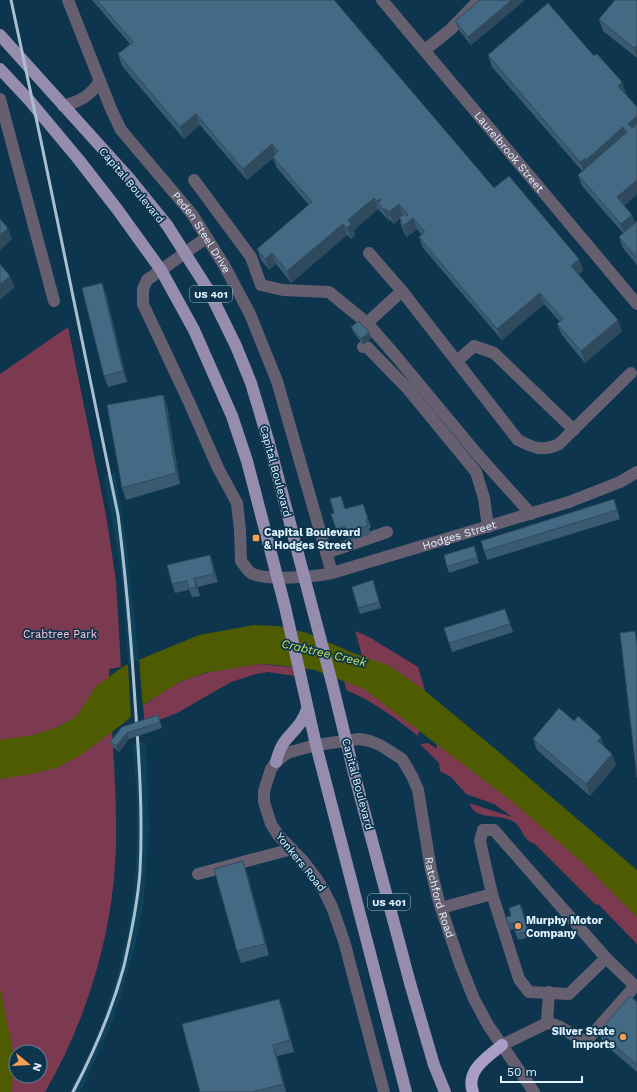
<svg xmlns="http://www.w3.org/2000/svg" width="637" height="1092" viewBox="0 0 637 1092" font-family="'Work Sans',sans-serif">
  <rect width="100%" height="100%" fill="#0d354d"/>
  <path fill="#0f405c" d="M115,472L125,532L139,660L128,664L123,590L119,560L104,476Z
    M146,742L149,828L143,908L135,946L121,995L110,1028L92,1068L80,1092H69L86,1060L102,1023L116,979L127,936L135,884L137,835V805L133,744Z"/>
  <path fill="#7c3a51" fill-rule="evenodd" d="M68,327L106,515L116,581L121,667L109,669C111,727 117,785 116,844C114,930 88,1018 45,1092H0V374ZM16,1052H40V1076H16Z
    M355,631L369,637L418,667L434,720L637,890V944L598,904L596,905L535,844C521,839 524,829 514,822C503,815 483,818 474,811C472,809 471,806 469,803L512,817L494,804L466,794L451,777L440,771L439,763L420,744L428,743L437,749L434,721L368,676Z
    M259,664L292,667L295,676L268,672L256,674L231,682L179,712L145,726L143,706C180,675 212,670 259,664Z
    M344,680L360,683L420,726L418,736C396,719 372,700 346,690Z"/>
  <path fill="#4e5b00" d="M254,625L278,626L307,633L351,652L390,666L424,690L493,747L637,870V917L584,864L514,803L364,689L315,670L278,665L259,664L204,673L180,682L150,700L125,722L81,755L56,768L31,774L0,779V740L33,735L55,728L76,717L96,686L124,666L199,635Z
    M0,988L15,1061L11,1092H0Z"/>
  <path fill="#0d354d" d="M139,660L143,709L131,719L128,664Z"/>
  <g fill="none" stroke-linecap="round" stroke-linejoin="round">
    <g stroke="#655f70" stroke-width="12">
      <path id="s1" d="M68,0L111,109L121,130L192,214L224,265L250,314L277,381L332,573"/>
      <path id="s2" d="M382,0L637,304"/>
      <path d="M425,50L451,29L479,0"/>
      <path d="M0,99L54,301"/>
      <path d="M63,106C81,101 90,96 100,81"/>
      <path d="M194,180L251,257L261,285L283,290L329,292L367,323L395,355L478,455L531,514"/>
      <path id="s3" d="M206,238L147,280L143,289V304L189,402L218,468L237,503L240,530L241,561C244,565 247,570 251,573C265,581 316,577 332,573L569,502L620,482L637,472"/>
      <path d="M369,253L402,291"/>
      <path d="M367,323L402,291L518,440C534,448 542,452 559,444L631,373"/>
      <path d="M363,347H367L407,388L476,472L484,498L488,527"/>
      <path d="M457,361L474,346L494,353L574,430"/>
      <path d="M326,553L387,532"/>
      <path d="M483,830H494L606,958L569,994L529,992L519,979L492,894L480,841Z"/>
      <path d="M198,874L292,849"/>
      <path d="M441,908L492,894"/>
      <path d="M547,1023L549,992"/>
      <path d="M502,1045L547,1023C564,1024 575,1041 587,1040L635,986L606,958"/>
      <path id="s4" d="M384,1092L344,941L332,907L324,891L316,878L303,861L278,835L271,824L264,802V791L271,769L276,762L287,753L316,745L359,739L370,741L380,745L402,759L412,776L418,790L431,870L439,902L460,964L474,999L488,1025L534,1092"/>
    </g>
    <path stroke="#968cae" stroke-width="12" d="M0,35L129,178L167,225L209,291L236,346L251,383L269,443L332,683L354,773L410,983L434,1065L445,1092
      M0,69L29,100L79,160L117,209L161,270L194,330L232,416L247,461L270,549L285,607L316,745L406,1092
      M276,762C278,755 280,747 285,741C294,730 303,723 307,709"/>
    <path stroke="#aa9dc6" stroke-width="12" d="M473,1092C465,1070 488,1057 502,1045"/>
    <path stroke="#aac0cf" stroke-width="3" d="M11,0L41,141L118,515C126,577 131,639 135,701C139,758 143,814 140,871C138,902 131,935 124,966C112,1010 94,1052 73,1092"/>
  </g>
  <path fill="#3a5a72" d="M92,0H334L494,188L579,259L583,270L579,274L622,331L585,363L562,335L557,324L560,322L544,304L502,340L423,248L419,237L422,235L417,229L407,237L404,233L400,222L401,221L400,218L394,224L390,220L389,221L378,209L354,230L355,235L351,239L347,235L291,283L276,264L269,270L261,260L257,249L309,205L277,168L273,158L247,180L200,125L184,139L122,66L118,54L130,44Z
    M480,0H524V1L471,45L458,29L455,21Z
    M637,0V58L603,31L599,19Z
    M488,55L594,56L622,82L626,94L637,107V194L624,206L632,215L635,223L637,221V265L623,248L619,237L623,233L582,186L578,175L582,171L492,67Z
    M106,294L127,382L108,387L104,376Z
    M351,327L369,332L371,338L363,345L354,333Z
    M163,395L167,406L180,484L126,500L122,488Z
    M614,499L620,519L487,560L484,551Z
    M363,504L371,528H369L371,534L349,541L347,535L339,537L336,529L346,509Z
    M476,551L479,563L449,573L447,567Z
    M210,555L213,564L218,582L198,587L200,596L192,597L189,590L175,593L172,584Z
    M375,586L381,608L360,614L358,608Z
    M505,609L513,632L452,652L449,643Z
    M158,715L162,728L129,739L119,752L113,747L110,742Z
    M533,739L605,748L612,754L616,765L590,796L537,750Z
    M247,873L269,955L241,963L237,951Z
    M520,904L530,937L518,940L514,929L510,930L508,924Z
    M637,1002V1072L603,1043L599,1031Z
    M283,1010L294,1052L277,1056L286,1092H200Z"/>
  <path fill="#2f4a5c" d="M512,0H524V1L471,45L468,37Z
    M637,45V56L634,48Z
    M622,82L626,94L622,97L618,86Z
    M196,114L200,125L184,139L180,127Z
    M637,116V131L632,135L628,124Z
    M623,127L627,138L590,171L586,160Z
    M272,144L276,155L247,180L243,169Z
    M585,158L589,170L584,173L580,162Z
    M637,180V194L621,208L617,197Z
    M374,198L378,209L354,230L355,235L351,239L347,228L348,220Z
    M380,199L383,208L378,203L381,213L377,201Z
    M399,204L403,216L394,224L389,212Z
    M386,209L390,220L389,221L384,210Z
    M632,215L636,226L625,236L621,224Z
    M413,218L417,229L407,237L403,226Z
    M343,224L347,235L291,283L287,271Z
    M8,228L12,239L0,250V235Z
    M272,253L276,264L269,270L265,259Z
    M579,259L583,270L576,277L571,266Z
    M10,276L15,287L0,300V285Z
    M102,283L106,294L127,382L123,371Z
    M540,293L544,304L502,340L497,329Z
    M618,320L622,331L585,363L581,351Z
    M369,332L371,338L363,345L361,339Z
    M163,395L167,406L180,484L176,473Z
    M210,555L213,564L218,582L214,574Z
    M194,578L198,587L200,596L196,587Z
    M127,733L129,739L119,752L116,746Z
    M601,737L605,748L598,741Z
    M612,754L616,765L590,796L586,784Z
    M243,861L247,873L269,955L265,944Z
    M520,904L523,910L530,937L528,931Z
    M279,999L283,1010L294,1052L290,1040Z
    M273,1045L277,1056L286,1092L283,1084Z"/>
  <path fill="#436984" stroke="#2f4a5c" d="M97,0H334L494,188L509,176L579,259L571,266L618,320L581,351L557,324L563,319L540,293L497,329L419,237L425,232L413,218L403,226L400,222L402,221L399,218L404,214L406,216L408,215L399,204L389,212L386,209L384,210L378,203L381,200L380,199L377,201L374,198L348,220L351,224L347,228L343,224L287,271L272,253L265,259L257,249L312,202L273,157L278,151L272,144L243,169L196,114L180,127L118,54L133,42Z
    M480,0H512L468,37L455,21Z
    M615,0H637V45L634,48L599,19Z
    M548,3L594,56L597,54L622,82L618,86L637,107V116L628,124L632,128L637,124V180L617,197L632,215L621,224L578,175L627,132L623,127L586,160L585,158L580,162L488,55Z
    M0,219L8,228L0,235Z
    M637,221V258L619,237Z
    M0,264L10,276L0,285Z
    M102,283L123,371L104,376L82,288Z
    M359,321L369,332L361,339L351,327Z
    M163,395L176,473L122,488L107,405Z
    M341,496L345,509L363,504L368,519L366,520L368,526L346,532L344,526L336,529L331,514L334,513L330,499Z
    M614,499L617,510L484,551L481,541Z
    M474,546L477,557L447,567L444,555Z
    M210,555L214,574L194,578L196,587L189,589L187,581L172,584L167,565Z
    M373,580L379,602L358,608L352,587Z
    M505,609L510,624L449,643L444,628Z
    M635,631L637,645V778L620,633Z
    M559,708L574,721L578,716L601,737L598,741L612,754L586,784L533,739Z
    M158,715L160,722L127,733L116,746L110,742L122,727Z
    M243,861L265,944L237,951L214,869Z
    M520,904L528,931L516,934L513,923L508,924L506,917L511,916L509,908Z
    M630,996L637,1002V1065L599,1031Z
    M279,999L290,1040L273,1045L283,1084L253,1092H200L182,1024Z"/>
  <g fill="#fa9f4f" stroke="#0d354d" stroke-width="1.5">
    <rect x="252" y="534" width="8" height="8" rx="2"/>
    <circle cx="518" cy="926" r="4"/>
    <circle cx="623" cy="1037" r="4"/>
  </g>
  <g text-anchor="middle" stroke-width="3.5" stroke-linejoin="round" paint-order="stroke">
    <g fill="#0d354d" stroke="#a1b9c8" stroke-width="1">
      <rect x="190" y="286" width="42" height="16" rx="3"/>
      <rect x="368" y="894" width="42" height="16" rx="3"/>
    </g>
    <g font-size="10" font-weight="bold" fill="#e1f1fd">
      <text x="211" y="298">US 401</text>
      <text x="389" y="906">US 401</text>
    </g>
    <g font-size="11" fill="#e1f1fd" stroke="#0d354d">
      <text dy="4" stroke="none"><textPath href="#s2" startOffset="198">Laurelbrook Street</textPath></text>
      <text transform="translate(132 185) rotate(50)" y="4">Capital Boulevard</text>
      <text dy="4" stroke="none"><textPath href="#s1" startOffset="271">Peden Steel Drive</textPath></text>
      <text transform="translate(276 471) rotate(75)" y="4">Capital Boulevard</text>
      <text dy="4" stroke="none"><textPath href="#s3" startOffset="606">Hodges Street</textPath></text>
      <text transform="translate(358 784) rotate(75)" y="4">Capital Boulevard</text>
      <text transform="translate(301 862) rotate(51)" y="4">Yonkers Road</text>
      <text dy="4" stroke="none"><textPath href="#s4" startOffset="642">Ratchford Road</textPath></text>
    </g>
    <g font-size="11" font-weight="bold" fill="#e1f1fd" stroke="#0d354d" text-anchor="start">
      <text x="264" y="536">Capital Boulevard<tspan x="264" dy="13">&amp; Hodges Street</tspan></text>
      <text x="526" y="924">Murphy Motor<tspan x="526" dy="13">Company</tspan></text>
      <text x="615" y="1035" text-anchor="end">Silver State<tspan x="615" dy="13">Imports</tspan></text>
    </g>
    <g font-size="11" fill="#fdc6d6" stroke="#0d354d">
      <text x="60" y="638">Crabtree Park</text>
    </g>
    <g font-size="12" font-style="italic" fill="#c8e35c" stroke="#0d354d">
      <text transform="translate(324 653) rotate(13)" y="4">Crabtree Creek</text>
    </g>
  </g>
  <g transform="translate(28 1064) rotate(108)"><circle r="19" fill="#0d354d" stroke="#628093"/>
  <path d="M0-3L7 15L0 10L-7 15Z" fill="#fa9f4f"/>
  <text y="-6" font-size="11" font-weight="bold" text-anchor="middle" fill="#e1f1fd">N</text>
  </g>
  <path d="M501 1076v6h81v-6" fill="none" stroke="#e1f1fd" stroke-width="2"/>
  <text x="507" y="1076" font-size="12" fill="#e1f1fd" stroke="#0d354d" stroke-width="3" paint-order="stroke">50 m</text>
</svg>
